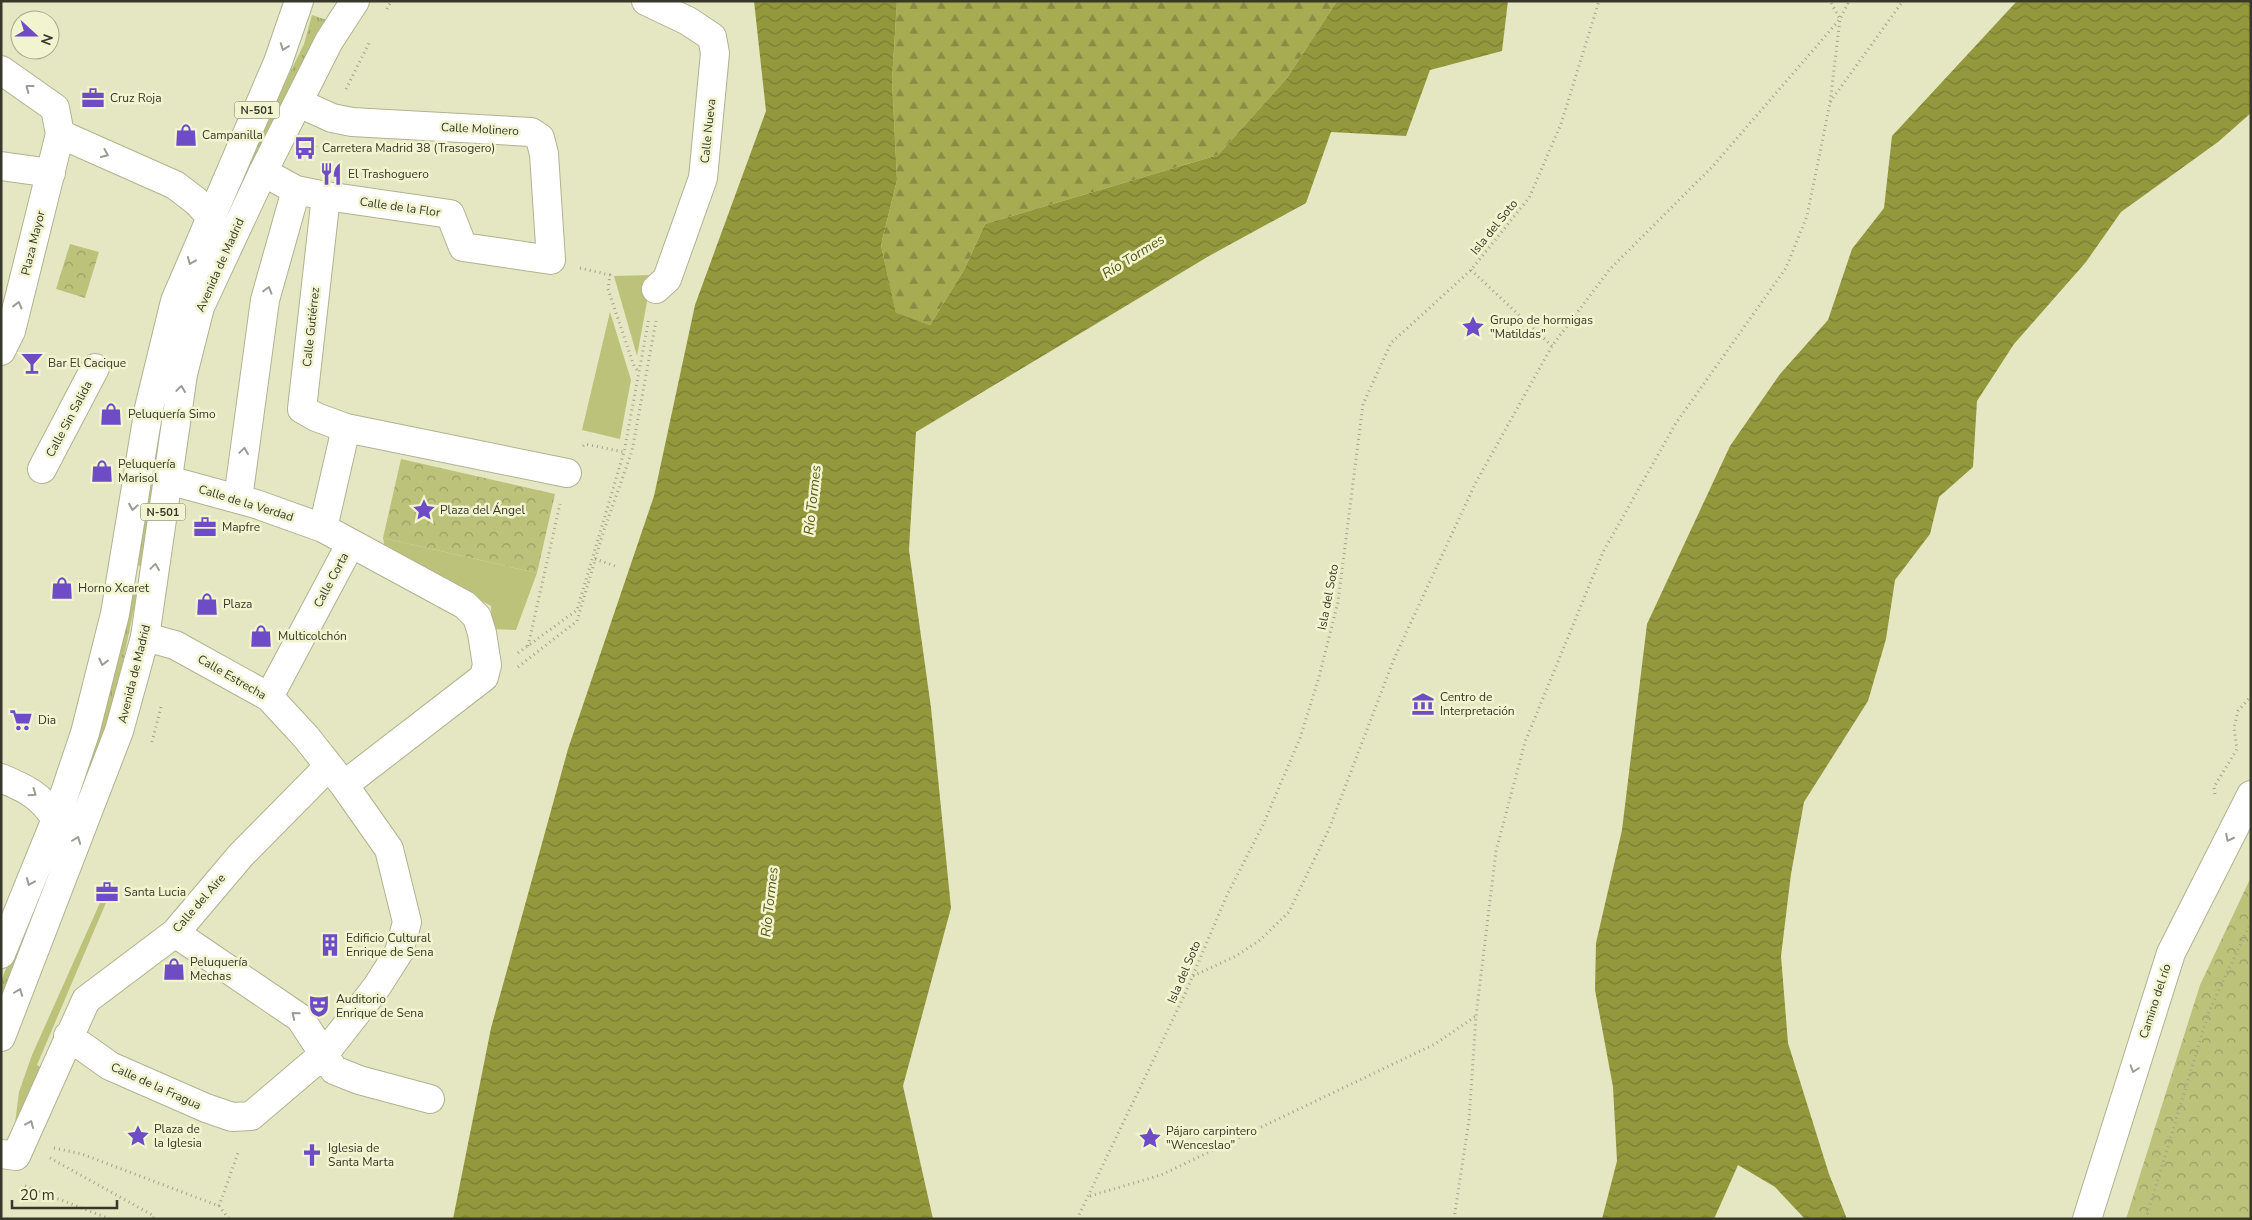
<svg xmlns="http://www.w3.org/2000/svg" width="2252" height="1220" viewBox="0 0 2252 1220" font-family="'Nunito Sans',sans-serif">
  <defs>
    <pattern id="grass-tufts" width="24" height="20" patternUnits="userSpaceOnUse" patternTransform="scale(1.25)"><rect width="24" height="20" fill="#bdc27b"/><path d="M3 7l-1-3M5 7V3M7 7l1-3M15 17l-1-3M17 17v-4M19 17l1-3" fill="none" stroke="#9a9f65"/></pattern>
    <pattern id="forest-firs" width="22" height="20" patternUnits="userSpaceOnUse" patternTransform="scale(1.25)"><rect width="22" height="20" fill="#a7ab51"/><path d="M5 1l3.5 6h-7zM16 11l3.5 6h-7z" fill="#898c43"/></pattern>
    <pattern id="park-crowns" width="20" height="18" patternUnits="userSpaceOnUse" patternTransform="scale(1.25)"><rect width="20" height="18" fill="#bdc27b"/><path d="M2 6a3 3 0 1 1 6 0M12 15a3 3 0 1 1 6 0" fill="none" stroke="#9a9f65"/></pattern>
    <pattern id="water-waves" width="16" height="10" patternUnits="userSpaceOnUse" patternTransform="scale(1.25)"><rect width="16" height="10" fill="#94983d"/><path d="M0 5q4-4 8 0t8 0" fill="none" stroke="#7a7d33"/></pattern>
  </defs>
  <rect width="100%" height="100%" fill="#e4e7c2"/>
  <path fill="url(#grass-tufts)" d="M312,15L327,20L240,186L217,221L304,44Z
    M149,473L156,474L141,566L135,565Z
    M130,589L138,590L116,694L87,786L1,998V981L81,784Z"/>
  <path fill="url(#forest-firs)" d="M897,1H1337L1287,78L1218,155L985,224L964,270L930,325L896,314L881,245L897,180L892,80Z"/>
  <path fill="url(#park-crowns)" d="M70,244L99,252L85,298L56,289Z
    M401,459L555,494L537,573L383,538Z
    M2251,877V1219H2126L2200,985Z"/>
  <path fill="#bdc27b" d="M652,275L637,356L614,276Z
    M610,312L631,380L620,439L582,430Z
    M383,538L537,573L516,630L492,629L491,606L385,548Z
    M103,896L108,898L37,1065L42,1068L14,1131L19,1092L32,1055Z"/>
  <path fill="url(#water-waves)" d="M754,1H897L892,80L897,180L881,245L896,313L930,325L964,270L985,224L1218,155L1287,78L1337,1H1508L1502,51L1430,70L1406,136L1331,132L1306,203L1209,256L916,432L909,550L931,708L951,908L903,1086L933,1219H453L491,1028L568,749L654,496L695,305L766,111Z
    M2017,1H2251V113L2218,142L2121,212L2086,262L2014,344L1977,401L1973,467L1939,497L1930,534L1895,580L1886,639L1868,701L1804,802L1791,874L1781,956L1788,1043L1829,1174L1847,1219H1805L1775,1187L1738,1165L1714,1219H1602L1617,1161L1613,1087L1595,990L1596,943L1622,830L1647,624L1730,446L1780,374L1828,320L1852,249L1884,208L1892,136Z"/>
  <g fill="none" stroke-linecap="round" stroke-linejoin="round">
    <defs>
      <path id="minor" d="M646,1L688,21L712,37L715,53L703,178L667,279L656,289
        M1,70L55,108L60,134L11,331L1,351
        M60,134L175,185L196,201L210,216
        M1,166L51,173
        M263,172L296,190L326,196L450,214L463,247L551,260L544,154L540,138L531,132L352,122L332,118L299,103
        M326,196L302,409L316,417L346,428
        M42,469L95,368
        M168,480L256,504L323,528
        M238,499L265,300L296,190
        M269,697L351,543
        M1,778C27,789 40,795 56,819
        M344,785L484,677L487,665L482,633L477,617L465,605L323,528L346,428L567,473
        M175,933L300,1018L334,1070L359,1080L430,1099
        M68,1036L110,1066L206,1108L232,1117L251,1116L325,1053L376,988L399,952L407,922L389,849L344,785L306,737L269,697L175,645L145,637
        M1,1154L16,1156L86,1000L175,933L241,855L329,766
        M2087,1219L2171,953L2251,795"/>
      <path id="highway" d="M1,954L56,819L85,733L115,614L149,408L175,301L278,62L299,1
        M1,1037L119,731L145,637L183,374L200,307L263,172L329,41L355,1"/>
    </defs>
    <use href="#minor" stroke="#b0b390" stroke-width="30"/>
    <use href="#highway" stroke="#b0b390" stroke-width="30"/>
    <path stroke="#a2a488" stroke-width="3" stroke-dasharray="1 4" stroke-linecap="butt" d="M387,9L391,1
      M346,89L370,41
      M1830,102L1903,1
      M309,160L316,146
      M580,268L610,275L608,289L634,366L637,370
      M1471,270L1552,346
      M583,446L585,444L624,452
      M595,559L618,567
      M528,646L560,504
      M518,653L577,610L624,452L649,318
      M518,667L577,621L603,533L632,451L656,321
      M152,742L161,707
      M2215,794L2214,787L2237,749L2234,728L2238,711L2251,696
      M1193,976L1236,956L1260,940L1289,912L1329,829L1394,659L1475,484L1552,346L1610,269L1713,166L1840,19L1830,1
      M54,1148L82,1154L219,1206L229,1219
      M50,1158L154,1216L153,1219
      M25,1186L110,1219
      M1090,1196L1161,1175L1435,1044L1476,1016
      M219,1206L239,1150
      M1077,1219L1185,994L1227,895L1263,825L1300,738L1319,677L1338,602L1363,404L1391,343L1471,270L1529,198L1561,124L1599,1
      M1454,1219L1469,1120L1476,1016L1496,851L1525,742L1603,552L1676,423L1786,268L1807,216L1830,103L1840,19L1849,1
      M2146,1219L2209,1011L2251,922"/>
    <use href="#minor" stroke="#fff" stroke-width="28"/>
    <use href="#highway" stroke="#fff" stroke-width="28"/>
  </g>
  <defs><path id="oneway-chevron" d="M-2-3.5L2.5 0L-2 3.5" fill="none" stroke-width="1.6" stroke-linecap="round" stroke-linejoin="round" transform="scale(1.25)"/></defs>
  <g stroke="#9b9c94">
    <use href="#oneway-chevron" transform="translate(284 47) rotate(110)"/>
    <use href="#oneway-chevron" transform="translate(29 88) rotate(-143)"/>
    <use href="#oneway-chevron" transform="translate(105 154) rotate(24)"/>
    <use href="#oneway-chevron" transform="translate(191 261) rotate(112)"/>
    <use href="#oneway-chevron" transform="translate(268 290) rotate(-74)"/>
    <use href="#oneway-chevron" transform="translate(18 305) rotate(-76)"/>
    <use href="#oneway-chevron" transform="translate(181 389) rotate(-82)"/>
    <use href="#oneway-chevron" transform="translate(244 451) rotate(-82)"/>
    <use href="#oneway-chevron" transform="translate(133 507) rotate(100)"/>
    <use href="#oneway-chevron" transform="translate(155 567) rotate(-82)"/>
    <use href="#oneway-chevron" transform="translate(103 662) rotate(104)"/>
    <use href="#oneway-chevron" transform="translate(33 793) rotate(35)"/>
    <use href="#oneway-chevron" transform="translate(2229 838) rotate(117)"/>
    <use href="#oneway-chevron" transform="translate(77 840) rotate(-69)"/>
    <use href="#oneway-chevron" transform="translate(30 882) rotate(112)"/>
    <use href="#oneway-chevron" transform="translate(19 992) rotate(-69)"/>
    <use href="#oneway-chevron" transform="translate(295 1015) rotate(-140)"/>
    <use href="#oneway-chevron" transform="translate(2134 1069) rotate(108)"/>
    <use href="#oneway-chevron" transform="translate(30 1124) rotate(-67)"/>
  </g>
  <defs>
    <symbol id="office-bare" viewBox="-9 -9 18 18"><path d="M-6-3h4V-5.5h4V-3h4V5H-6ZM-1-4.5V-3h2v-1.5ZM-6 0V1H6V0Z" fill="#6d4cc5" stroke="#f1f4cf" stroke-width="2.5" paint-order="stroke"/></symbol>
    <symbol id="shop-bare" viewBox="-9 -9 18 18"><path d="M-5-2.5h2.3a2.7 3.5 0 0 1 5.4 0H5L5.5 6h-11ZM-1.5-2.5h3a1.5 2.3 0 0 0-3 0Z" fill="#6d4cc5" stroke="#f1f4cf" stroke-width="2.5" paint-order="stroke"/></symbol>
    <symbol id="bus-bare" viewBox="-9 -9 18 18"><path d="M-5-6H5V4H4V6H2V4H-2V6H-4V4H-5ZM-3.5-4V0h7V-4ZM-3.5 1.2v1.5H-2V1.2ZM2 1.2v1.5H3.5V1.2Z" fill="#6d4cc5" stroke="#f1f4cf" stroke-width="2.5" paint-order="stroke"/></symbol>
    <symbol id="restaurant-bare" viewBox="-9 -9 18 18"><path d="M-5-6h1v4h1v-4h1v4h1v-4h1v5L-1.5 .5V6h-2V.5L-5-1ZM5-6V6H3V1.5H1.5Q1.5-4 5-6Z" fill="#6d4cc5" stroke="#f1f4cf" stroke-width="2.5" paint-order="stroke"/></symbol>
    <symbol id="sight-bare" viewBox="-9 -9 18 18"><path d="M0-6L1.8-2.2L6-1.7L2.9 1.2L3.7 5.4L0 3.3L-3.7 5.4L-2.9 1.2L-6-1.7L-1.8-2.2Z" fill="#6d4cc5" stroke="#f1f4cf" stroke-width="2.5" paint-order="stroke"/></symbol>
    <symbol id="bar-bare" viewBox="-9 -9 18 18"><path d="M-6-5H6L.8 .8V4.5H3.5V6h-7V4.5H-.8V.8Z" fill="#6d4cc5" stroke="#f1f4cf" stroke-width="2.5" paint-order="stroke"/></symbol>
    <symbol id="museum-bare" viewBox="-9 -9 18 18"><path d="M0-6L6-3V-2H-6V-3ZM-5-1h2V3h-2ZM-1-1h2V3h-2ZM3-1h2V3H3ZM-6 4H6V6H-6Z" fill="#6d4cc5" stroke="#f1f4cf" stroke-width="2.5" paint-order="stroke"/></symbol>
    <symbol id="supermarket-bare" viewBox="-9 -9 18 18"><path d="M-6-5.5h2.5l.6 2H6L4.5 2H-2.5L-4.4-4H-6ZM-1.5 3.2a1.3 1.3 0 1 0 .1 0ZM3 3.2a1.3 1.3 0 1 0 .1 0Z" fill="#6d4cc5" stroke="#f1f4cf" stroke-width="2.5" paint-order="stroke"/></symbol>
    <symbol id="building-bare" viewBox="-9 -9 18 18"><path d="M-4-6H4V6H1V3H-1V6H-4ZM-2.5-4.3h1.7v1.8h-1.7ZM.8-4.3h1.7v1.8H.8ZM-2.5-1h1.7V.8h-1.7ZM.8-1h1.7V.8H.8Z" fill="#6d4cc5" stroke="#f1f4cf" stroke-width="2.5" paint-order="stroke"/></symbol>
    <symbol id="theatre-bare" viewBox="-9 -9 18 18"><path d="M-5-5.5Q0-4 5-5.5V0Q5 5 0 6Q-5 5-5 0ZM-3.3-2.5H-1v1.5H-3.3ZM1-2.5H3.3v1.5H1ZM-2.8 1Q0 5.5 2.8 1Z" fill="#6d4cc5" stroke="#f1f4cf" stroke-width="2.5" paint-order="stroke"/></symbol>
    <symbol id="church-bare" viewBox="-9 -9 18 18"><path d="M-1.2-6h2.4v3.5h3.3v2.4h-3.3V6h-2.4V-.1h-3.3v-2.4h3.3Z" fill="#6d4cc5" stroke="#f1f4cf" stroke-width="2.5" paint-order="stroke"/></symbol>
  </defs>
  <g fill-rule="evenodd">
    <use href="#office-bare" x="77" y="82" width="32" height="32"/>
    <use href="#shop-bare" x="170" y="119" width="32" height="32"/>
    <use href="#bus-bare" x="289" y="132" width="32" height="32"/>
    <use href="#restaurant-bare" x="315" y="158" width="32" height="32"/>
    <use href="#sight-bare" x="1457" y="311" width="32" height="32"/>
    <use href="#bar-bare" x="16" y="347" width="32" height="32"/>
    <use href="#shop-bare" x="95" y="398" width="32" height="32"/>
    <use href="#shop-bare" x="86" y="455" width="32" height="32"/>
    <use href="#sight-bare" x="408" y="494" width="32" height="32"/>
    <use href="#office-bare" x="189" y="511" width="32" height="32"/>
    <use href="#shop-bare" x="46" y="572" width="32" height="32"/>
    <use href="#shop-bare" x="191" y="588" width="32" height="32"/>
    <use href="#shop-bare" x="245" y="620" width="32" height="32"/>
    <use href="#museum-bare" x="1407" y="688" width="32" height="32"/>
    <use href="#supermarket-bare" x="5" y="704" width="32" height="32"/>
    <use href="#office-bare" x="91" y="876" width="32" height="32"/>
    <use href="#building-bare" x="314" y="929" width="32" height="32"/>
    <use href="#shop-bare" x="158" y="953" width="32" height="32"/>
    <use href="#theatre-bare" x="303" y="990" width="32" height="32"/>
    <use href="#sight-bare" x="122" y="1120" width="32" height="32"/>
    <use href="#sight-bare" x="1134" y="1122" width="32" height="32"/>
    <use href="#church-bare" x="296" y="1139" width="32" height="32"/>
  </g>
  <g text-anchor="middle" stroke-width="5" stroke-linejoin="round" paint-order="stroke">
    <g fill="#f1f4cf" stroke="#6f705c" stroke-width="1">
      <rect x="234.5" y="101.5" width="45" height="17" rx="4"/>
      <rect x="140.5" y="503.5" width="45" height="17" rx="4"/>
    </g>
    <g font-size="11" font-weight="bold" fill="#37382a">
      <text x="257" y="114">N-501</text>
      <text x="163" y="516">N-501</text>
    </g>
    <g font-size="12" fill="#37382a" stroke="#f1f4cf" text-anchor="start">
      <text x="110" y="102">Cruz Roja</text>
      <text x="202" y="139">Campanilla</text>
      <text x="322" y="152">Carretera Madrid 38 (Trasogero)</text>
      <text x="348" y="178">El Trashoguero</text>
      <text x="1490" y="324">Grupo de hormigas<tspan x="1490" dy="14">"Matildas"</tspan></text>
      <text x="48" y="367">Bar El Cacique</text>
      <text x="128" y="418">Peluquería Simo</text>
      <text x="118" y="468">Peluquería<tspan x="118" dy="14">Marisol</tspan></text>
      <text x="440" y="514">Plaza del Ángel</text>
      <text x="222" y="531">Mapfre</text>
      <text x="78" y="592">Horno Xcaret</text>
      <text x="223" y="608">Plaza</text>
      <text x="278" y="640">Multicolchón</text>
      <text x="1440" y="701">Centro de<tspan x="1440" dy="14">Interpretación</tspan></text>
      <text x="38" y="724">Dia</text>
      <text x="124" y="896">Santa Lucia</text>
      <text x="346" y="942">Edificio Cultural<tspan x="346" dy="14">Enrique de Sena</tspan></text>
      <text x="190" y="966">Peluquería<tspan x="190" dy="14">Mechas</tspan></text>
      <text x="336" y="1003">Auditorio<tspan x="336" dy="14">Enrique de Sena</tspan></text>
      <text x="154" y="1133">Plaza de<tspan x="154" dy="14">la Iglesia</tspan></text>
      <text x="1166" y="1135">Pájaro carpintero<tspan x="1166" dy="14">"Wenceslao"</tspan></text>
      <text x="328" y="1152">Iglesia de<tspan x="328" dy="14">Santa Marta</tspan></text>
    </g>
    <g font-size="12" fill="#37382a" stroke="#f1f4cf">
      <text transform="translate(480 129) rotate(3)" y="4">Calle Molinero</text>
      <text transform="translate(708 131) rotate(-84)" y="4">Calle Nueva</text>
      <text transform="translate(400 207) rotate(8)" y="4">Calle de la Flor</text>
      <text transform="translate(1494 227) rotate(-51)" y="4">Isla del Soto</text>
      <text transform="translate(33 243) rotate(-76)" y="4">Plaza Mayor</text>
      <text transform="translate(220 265) rotate(-66)" y="4">Avenida de Madrid</text>
      <text transform="translate(311 327) rotate(-84)" y="4">Calle Gutiérrez</text>
      <text transform="translate(69 419) rotate(-62)" y="4">Calle Sin Salida</text>
      <text transform="translate(246 503) rotate(17)" y="4">Calle de la Verdad</text>
      <text transform="translate(331 580) rotate(-62)" y="4">Calle Corta</text>
      <text transform="translate(1328 597) rotate(-79)" y="4">Isla del Soto</text>
      <text transform="translate(134 674) rotate(-76)" y="4">Avenida de Madrid</text>
      <text transform="translate(232 677) rotate(30)" y="4">Calle Estrecha</text>
      <text transform="translate(199 903) rotate(-49)" y="4">Calle del Aire</text>
      <text transform="translate(1184 972) rotate(-67)" y="4">Isla del Soto</text>
      <text transform="translate(2155 1001) rotate(-72)" y="4">Camino del río</text>
      <text transform="translate(156 1086) rotate(24)" y="4">Calle de la Fragua</text>
    </g>
    <g font-size="14" font-style="italic" fill="#585a17" stroke="#f1f4cf">
      <text transform="translate(1133 256) rotate(-32)" y="5">Río Tormes</text>
      <text transform="translate(812 500) rotate(-84)" y="5">Río Tormes</text>
      <text transform="translate(769 902) rotate(-84)" y="5">Río Tormes</text>
    </g>
  </g>
  <rect width="2252" height="1220" fill="none" stroke="#37382a" stroke-width="5"/>
  <g transform="translate(35 35) rotate(111)"><circle r="24" fill="#f1f4cf" stroke="#a7a98d"/>
  <path d="M0-4L9 19L0 12L-9 19Z" fill="#6d4cc5"/>
  <text y="-8" font-size="14" font-weight="bold" text-anchor="middle" fill="#37382a">N</text>
  </g>
  <path d="M12 1200v8h105v-8" fill="none" stroke="#37382a" stroke-width="2.5"/>
  <text x="20" y="1200" font-size="15" fill="#37382a" stroke="#f1f4cf" stroke-width="4" paint-order="stroke">20 m</text>
</svg>
